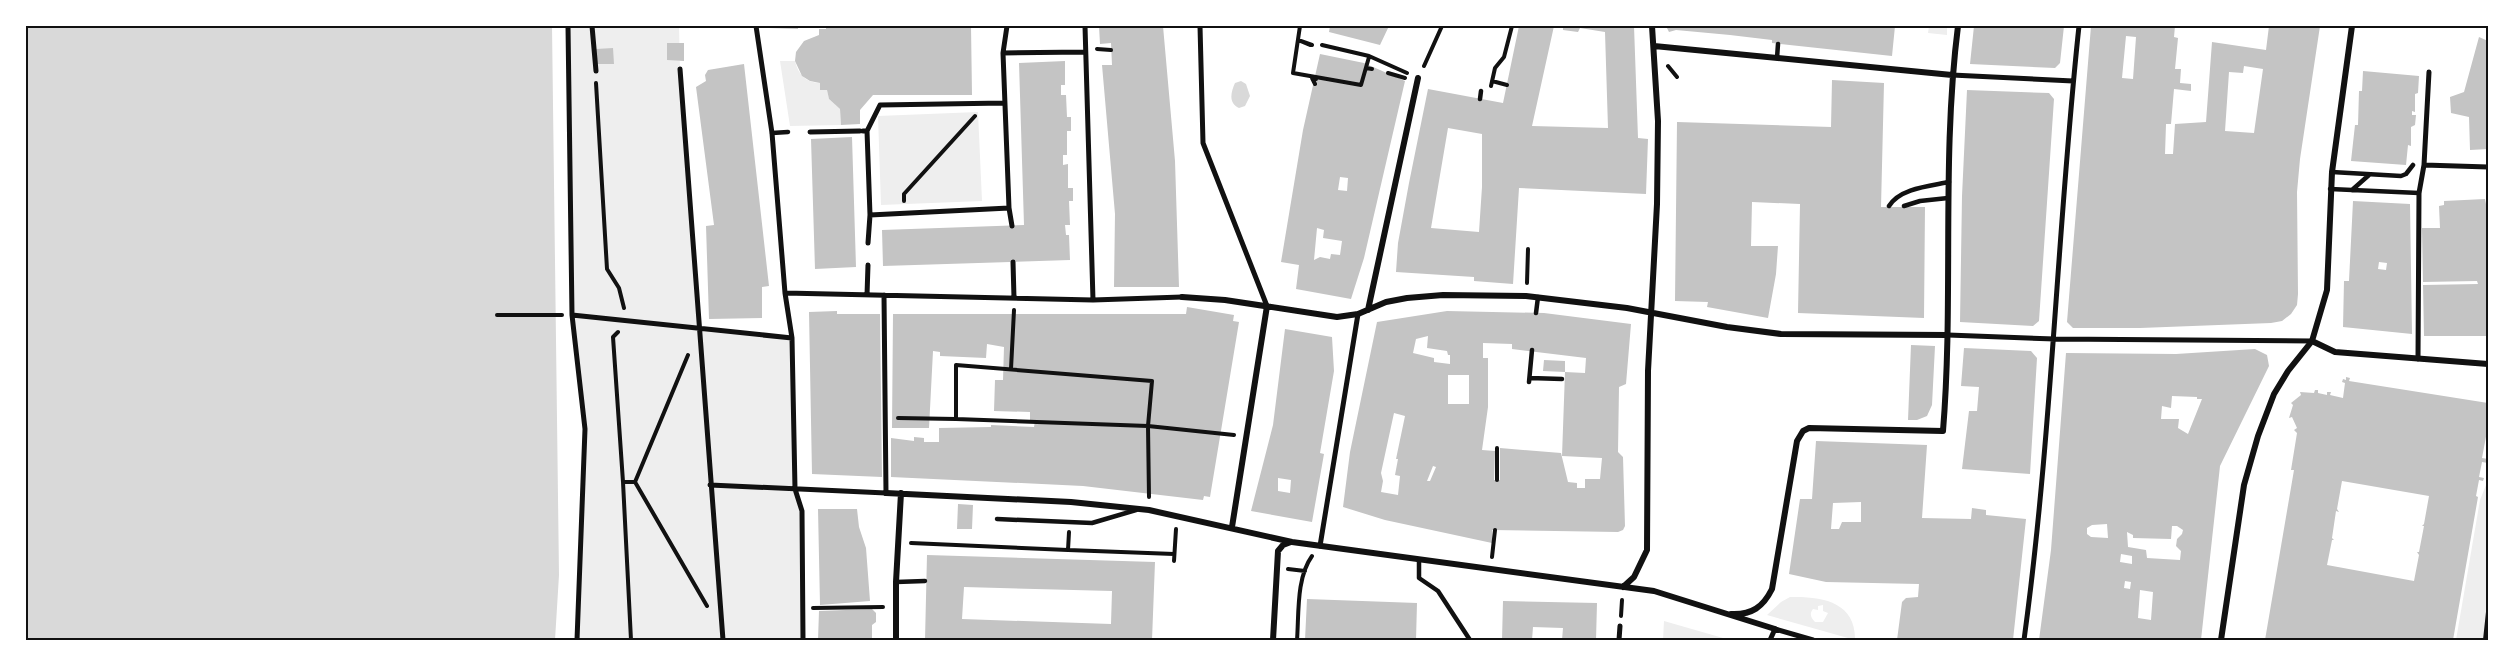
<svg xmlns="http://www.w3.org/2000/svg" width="2514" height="666" viewBox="0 0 2514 666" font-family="'Noto Sans',sans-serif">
  <rect width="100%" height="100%" fill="#fff"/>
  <path fill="#eee" fill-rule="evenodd" d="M568,26H679L680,69L698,329L792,338L795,489L802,511L803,640H577L585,429L572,315Z
    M1929,26H1947V35L1928,33Z
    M780,61H795C798,74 806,83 820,83V90H827L829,99L840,109L841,125L790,126Z
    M978,112L982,201L881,205L878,116Z
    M2488,480V640H2456L2480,500Z
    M1790,597C1822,596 1856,602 1855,640L1767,615L1781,602ZM1823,605V611L1828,613L1823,622H1815C1811,618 1809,614 1813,609L1818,610V606Z
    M1664,621L1730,640H1663Z"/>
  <path fill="#d9d9d9" d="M26,26H552L559,575L555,640H26Z
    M1241,81L1246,84L1250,96L1245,106L1239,108C1228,103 1231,92 1235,83Z"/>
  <path fill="#c4c4c4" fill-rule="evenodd" d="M769,26H798V29L769,28Z
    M826,26H971L972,95H873L860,110V124L841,125L840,109L829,99L827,90H820V83L810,81L802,76L795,61L796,52L804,41L819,35V29H826Z
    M1099,26H1163L1175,161L1179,287H1114L1115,214L1102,65H1112L1111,43L1100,44Z
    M1330,26H1389L1380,45L1329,32Z
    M1519,26H1554L1532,126L1608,128L1605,32L1580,28L1578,32L1563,30V26H1634L1638,138L1648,139L1646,194L1519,188L1513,284L1474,281V277L1396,272L1398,243L1409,183L1428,89L1503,103ZM1448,128L1482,134V187L1479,232L1431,228Z
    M1666,26H1895L1892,56L1772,43V40L1730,35L1676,30L1669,32Z
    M1974,26H2064L2060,63L2055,68L1970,64Z
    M2091,26H2175L2174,37L2178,38L2175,69H2181L2180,83L2191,84V91L2174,89L2171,124H2166L2165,154H2173L2175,124L2206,122L2212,42L2266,50L2269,26H2320L2300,159L2297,192L2298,294L2297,305L2291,314L2282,321L2271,323L2140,328H2073L2067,322ZM2126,36L2136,37L2133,79L2122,78ZM2244,66L2263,69L2254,133L2225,131L2229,72L2243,73Z
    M2479,37L2488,41V149L2470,150L2469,117L2451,113L2450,97L2464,92Z
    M667,43H684V61L667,60Z
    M613,48L614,64H597L596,49Z
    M1320,54L1364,63L1405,81L1364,258L1351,299L1296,289L1299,265L1281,262L1303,130ZM1340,177L1348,178L1347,191L1338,190ZM1317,228L1324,230L1323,238L1342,241L1340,255L1331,254L1330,259L1320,257L1314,260Z
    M1065,61V85H1061V95H1066L1067,117H1071V131H1067V155H1063V165L1068,164V188H1073V201H1069L1070,225H1065L1066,235H1069L1070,260L883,266L882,230L1024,225L1019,63Z
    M744,64L769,286L762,287V318L709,319L706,226L714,225L696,87L706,81L705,75L708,70Z
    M2363,71L2419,76L2418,93L2415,94V112L2412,111V115H2416L2415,125L2411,127V146L2408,145L2406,165L2351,161L2355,125H2358L2359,91H2362Z
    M1832,80L1884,83L1881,207H1925L1924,318L1798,313L1800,204L1752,202L1751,246H1778L1776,274L1768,318L1707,307L1708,302L1675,301L1677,122L1831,127Z
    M1967,90L2049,93L2054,99L2039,321L2033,326L1960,322L1962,196Z
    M852,137L856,267L815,269L811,139Z
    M2485,199L2486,204L2488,203V234H2487L2488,239V336H2424L2423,285L2478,284L2477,281L2423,282L2422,228H2440L2439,206L2444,205V201Z
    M2353,201L2410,204L2412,334L2343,327L2344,281H2349ZM2379,262L2387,263L2386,270L2378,269Z
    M1187,307L1234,315L1233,321L1239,322L1210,497L1204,496L1203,500L1083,486L891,477V438L914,441V437L924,438V442H939V428L991,427V425L1034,427L1035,421H1030V412L994,411L995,380H1003L1004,347L987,344L986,358L940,356V352L933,351L929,428H892L893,314H1186Z
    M837,311V314H880L882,477L812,474L809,312Z
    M1447,311L1544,313L1631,324L1626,384L1619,387L1618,452L1623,457L1625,526L1623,530L1618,532L1492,530V543L1385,520L1343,507L1350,452L1377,322ZM1428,336L1427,348L1447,351L1448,355H1450V364L1434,362V358L1413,353L1416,339ZM1483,343L1512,344V349L1586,358L1585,373L1565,372V361L1544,360L1543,371L1565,372L1562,456L1602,458L1600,479H1585V488H1577V483L1568,482L1561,453L1500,448V480H1494L1495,451L1482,450L1488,407V358H1483ZM1448,375H1469V404H1448ZM1394,413L1405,416L1396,459H1398L1395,475L1400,476L1398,495L1381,492L1383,481L1381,473ZM1433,466L1436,467L1430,481H1427Z
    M1285,329L1332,337L1334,371L1320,453L1324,454L1312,522L1251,511L1273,425ZM1278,478L1291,480L1290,493L1278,491Z
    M1911,345L1935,346L1932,405L1927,416L1917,420H1908Z
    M1964,348L2031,351L2037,358L2030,474L1962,469L1969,411H1977L1979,387L1961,386Z
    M2255,349L2267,355L2269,366L2220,466L2201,640H2039L2051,550L2066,353L2176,354ZM2172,396L2197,397V399H2202L2188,434L2178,428L2179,419H2161L2162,406L2171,408ZM2107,524L2108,538L2091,537L2087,534V528L2092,525ZM2172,526H2177L2183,530L2182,534L2177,539L2176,546L2181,551L2180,560L2147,558L2146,550L2128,547L2127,532L2133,535V538L2171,539ZM2121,554L2132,556V564L2120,562ZM2125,581L2131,582L2130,589L2124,588ZM2140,590L2153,592L2151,620L2138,618Z
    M2346,377L2350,378L2349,381L2488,403V426L2482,458L2488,459V463L2482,462L2479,477L2484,478L2483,481L2479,480L2476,496L2478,497L2453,640H2265L2294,470H2291L2297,433L2294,430L2297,428L2292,417L2289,418L2293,405L2291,403L2301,395L2300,392L2314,393L2315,390H2318V393L2327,395V392H2331L2330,395L2343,398L2345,383L2342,382L2343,379L2346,380ZM2342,481L2429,496L2424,524L2422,526H2424L2419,552H2417L2419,555L2414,581L2327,565L2332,540H2334L2332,538L2336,511L2339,512L2337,509Z
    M1816,441L1927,445L1922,518L1971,519L1972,508L1986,510V515L2026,519L2013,640H1897L1902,602L1906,598L1918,597L1919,584L1826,582L1789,574L1800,499H1812ZM1861,502V522H1842L1839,529H1831L1833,503Z
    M958,504L973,505L972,529H957Z
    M818,509H857L859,527L866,548L870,601L820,605Z
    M927,555L1155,562L1152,640H925ZM964,587L1112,591L1111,624L962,619Z
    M1307,599L1417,603L1416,640H1305Z
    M1503,601L1597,603L1596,640H1562L1563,628L1533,627L1532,640H1502Z
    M872,609L876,613V622L872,625V640H818L819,611Z"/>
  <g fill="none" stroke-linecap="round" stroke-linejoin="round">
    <path stroke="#111" stroke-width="4" d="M1300,26L1293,73L1361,85L1369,57
      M1310,45L1298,40L1312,45
      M1322,45L1369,56L1407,73
      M1097,49L1111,50
      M1424,66L1442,26
      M1668,66L1677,77
      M1366,68L1372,69
      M1388,73L1405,78
      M1492,81L1507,85
      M596,83L607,269L619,288L624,308
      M1315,84L1312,78L1316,79
      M1491,86L1495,68L1504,57L1512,26
      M904,201V194L975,116
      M1527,283L1528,249
      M497,315H562
      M618,332L613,337L623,482
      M1011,369L1014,310
      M898,418L956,419
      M1497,480V448
      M635,482L707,606
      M635,482L688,355
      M1149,497L1148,426L1152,381L956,365V419L1148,426L1234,435
      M911,543L1068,550L1069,532
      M1068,550L1174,554
      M1492,557L1495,530
      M1174,561L1176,529
      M1288,569L1305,571
      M813,608L883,607
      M1621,616L1622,600
      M631,640L623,482H635
      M1297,640C1299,615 1296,578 1312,556
      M2485,640L2488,612"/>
    <path stroke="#111" stroke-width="4.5" d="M1777,58L1778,44
      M1480,99L1481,91
      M772,133L788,132
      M2332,172L2401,176L2406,174L2413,165
      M2330,189L2419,193
      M2352,190L2369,175
      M1889,206C1900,188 1930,186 1949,182
      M1904,206L1920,201L1948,198
      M1536,313L1538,297
      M1530,378L1562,379
      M1529,382L1532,350
      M997,519L1092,523L1136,510
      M1419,560V578L1438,591L1470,640
      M896,582L925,581"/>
    <path stroke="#111" stroke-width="5" d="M568,26L572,315L585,429L577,640
      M592,26L596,71
      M756,26L772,133L785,293L792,338L795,489L802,511L803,640
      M1085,26L1093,300
      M1200,26L1203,143L1267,306
      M1003,53L1085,52
      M680,69L723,640
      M1952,75L2073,81
      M863,131H867L880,105L1004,103
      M867,131L870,215L868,243
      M810,132L860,131
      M2424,165L2488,167
      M1009,208L1012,226
      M870,215L1009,208L1003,53L1007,26
      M1013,262L1014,298
      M785,293L1093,300L1182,297
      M867,295L868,265
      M572,315L792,338
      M1948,335L2055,339L2312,341
      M2418,359L2419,193L2424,165L2429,72
      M710,485L886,493L884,295
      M1320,546L1358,314
      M1619,640L1620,626
      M1770,640L1775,629L1813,640
      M2024,640C2052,436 2057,230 2079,26"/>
    <path stroke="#111" stroke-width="6" d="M1654,46L1952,75
      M1182,297L1225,300L1337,317L1358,314L1386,302L1407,298L1443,295L1526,296L1627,308L1727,327L1781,334L1948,335
      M1368,310L1418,78
      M2312,341L2335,352L2488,364
      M886,493L1071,502L1149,510L1292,542L1654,591L1775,629
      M1232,527L1267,306
      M1623,587L1634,577L1647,550L1648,371L1657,204L1658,121L1652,26
      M1731,614C1752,615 1763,607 1772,589L1797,441L1803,431L1809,428L1943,431C1954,296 1941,160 1958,26
      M896,640V582L901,493
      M1273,640L1278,551L1283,545L1291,542
      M2221,640L2244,485L2258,436L2274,394L2288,371L2312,341L2327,290L2332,172L2352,26"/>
  </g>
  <rect width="2514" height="666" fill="none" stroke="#ffffff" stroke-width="54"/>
  <rect x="27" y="27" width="2460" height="612" fill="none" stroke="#111" stroke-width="2"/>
</svg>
